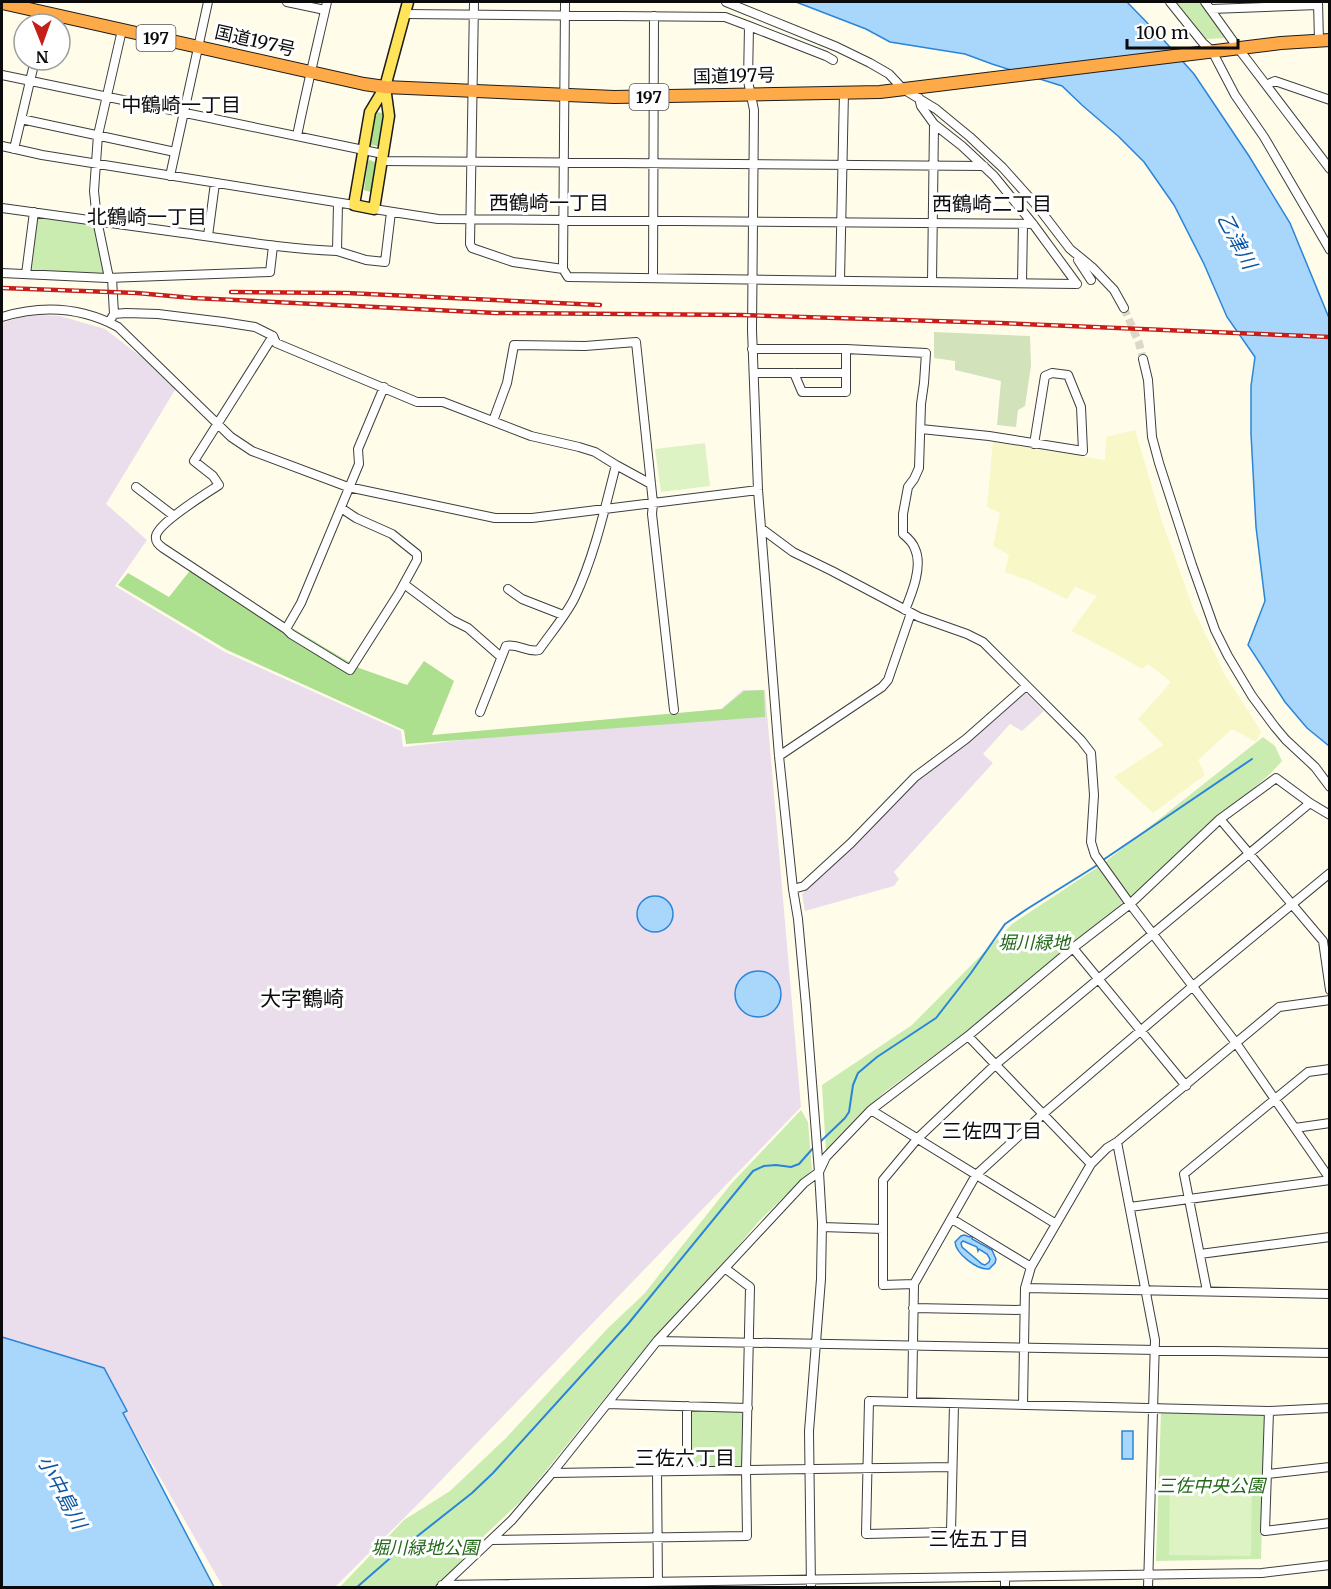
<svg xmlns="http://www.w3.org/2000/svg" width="1331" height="1589" viewBox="0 0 1331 1589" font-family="Merriweather,'Noto Sans JP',serif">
  <rect width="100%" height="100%" fill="#fffdea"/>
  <path fill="#ebdeec" d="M40,315L60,316L105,329L178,385L106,504L147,540L115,586L225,652L401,731L403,747L721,709L743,690H765L801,1107L425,1497L335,1587H223L123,1413L126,1411L104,1368L2,1337V323L21,317Z
    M1026,693L1044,711L1022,731L1010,724L983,754L993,763L894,872L899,879L894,886L805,911L802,894L917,781L968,737Z"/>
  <path fill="#f7f7c8" d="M1135,430L1162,521L1193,608L1225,675L1261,731L1256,742L1232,729L1198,760L1205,775L1153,813L1114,777L1163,745L1138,719L1171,682L1148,664L1142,669L1116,654L1071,631L1097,596L1075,587L1067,599L1030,581L1005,572L1009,555L993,546L1000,513L987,507L993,442L1105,460L1106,437Z"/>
  <path fill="#cbecb0" d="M1176,2H1204L1230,38L1206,39Z
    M37,217L93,224L96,226L104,272L102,275L30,272Z
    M1263,737L1275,746L1282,761L1271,773L1130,898L1105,862Z
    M1098,867L1122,902L1121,905L990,1014L886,1091L864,1111L826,1152L822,1085L912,1025L1012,924Z
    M801,1110L808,1122L812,1170L760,1220L696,1296L629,1368L523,1499L484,1536L449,1574L434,1587L339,1588L404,1520L450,1491L506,1438L608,1328L644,1294L731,1184Z
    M692,1410L741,1412L744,1415L742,1464L740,1467L691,1468L689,1465V1413Z
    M1161,1412L1263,1414L1265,1416L1261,1559L1156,1561Z"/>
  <path fill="#acdf8e" d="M375,112L384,113L380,145L377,146L371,145V143Z
    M370,160L377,163L371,192L364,190L368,161Z
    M192,568L359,668L407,685L424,661L454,681L432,735L722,709L744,691L764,690L765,717L406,744L404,730L227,650L118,585L128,573L169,597Z"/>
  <path fill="#d2e2ba" d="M934,332L1030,336L1031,366L1025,406L1018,410L1016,427L997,425L1001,381L955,370V361L934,358Z"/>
  <path fill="#def3c3" d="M705,443L710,486L661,492L655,449Z
    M1170,1478L1252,1480L1251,1556L1169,1555Z"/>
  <path fill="#a9d6fb" stroke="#2a85d9" stroke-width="1.5" fill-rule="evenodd" d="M796,2H1127L1160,36L1194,74L1249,156L1290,223L1329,318V746L1307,728L1285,702L1248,645L1265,601L1256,527L1251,434V386L1255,357L1227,317L1204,264L1174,205L1144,162L1118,136L1083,106L1062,86L992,64L965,54L890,42L866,29Z
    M637 914a18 18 0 1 1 36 0a18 18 0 1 1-36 0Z
    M735 994a23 23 0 1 1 46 0a23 23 0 1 1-46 0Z
    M964,1235L970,1237L973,1236L972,1239L992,1250L996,1259L995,1263L989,1269C977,1270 956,1254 955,1242L961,1236ZM963,1241L977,1247L978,1251L979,1249L987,1254L990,1259L989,1262L985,1265L982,1264L962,1247L961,1243Z
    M2,1337L104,1368L127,1411L123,1413L214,1587H2Z
    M1122,1431H1133V1459H1122Z"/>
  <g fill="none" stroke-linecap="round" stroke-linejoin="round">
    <path stroke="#2a85d9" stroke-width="2" d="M1103,860L1252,759
      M820,1142L845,1118L849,1112L853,1085L858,1073L877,1057L936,1018L971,973L1005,924L1027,909L1099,864
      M356,1588L396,1553L472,1493L493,1473L628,1324L753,1171L764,1166L776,1165L791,1167L799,1164L814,1147"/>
    <path stroke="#dad9c9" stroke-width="8" stroke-dasharray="8 4" stroke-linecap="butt" d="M1124,308L1139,343L1143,359"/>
    <defs>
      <path id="minor" d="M287,2L325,10
        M474,2L470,244L472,248L513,262L563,269
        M565,2L563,269L568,277L1077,284
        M726,2L837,47L870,63L889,74L903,89L936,109L970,137L1003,168L1037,206L1070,249L1092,267L1114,290L1124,308
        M1170,2L1203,43L1212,51L1235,95L1264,137L1330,250
        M1205,2L1238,48L1330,169
        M1318,2L1319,41
        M1211,9L1318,5
        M405,14L725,17L749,26L748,81L754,110L752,330L758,490L779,756L793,889L798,919L806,1006L819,1172L822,1223L821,1279L809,1431L811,1588
        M749,26L826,56L833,60
        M2,75L383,154
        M1266,85L1275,81L1330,100
        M919,98L921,106L934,124L962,146L994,176L1033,224L1077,284
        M21,119L175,152
        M297,136C306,91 317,46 327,2
        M2,146L42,155L354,205
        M14,149L35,60
        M382,161L984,166
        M170,176L208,2
        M338,203L337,251L366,260L385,262L391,212
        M2,208C62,216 122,224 183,233C234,240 285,249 337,251
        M374,209L438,219L1033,224
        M208,236L215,183
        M1078,260L1091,280
        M2,273L107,278L270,272L273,246
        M26,274L34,212
        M109,278L97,220L94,191L98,135L122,30
        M112,278L114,314
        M653,278L654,16
        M840,280L844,92
        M932,282L934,124
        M1022,283L1023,224
        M2,317C42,305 81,307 118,327L231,437L252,451L348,487L495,518H532L758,490
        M109,322L114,314L126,313L158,314L223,322L255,327L273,336L276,343L417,402H443L531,436L579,447L595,452L616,465C605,508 594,557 575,597C567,614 550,634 539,650C527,653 518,643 506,646L480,712
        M273,336L194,461L213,476L219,485C207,493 158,523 156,536C155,542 159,545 163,548L286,629L301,603L359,464L358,449L384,387
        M752,349H846L926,353L924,383L921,404L919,468L914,479L908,487L903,514V534C908,538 913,543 915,549C923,566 912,593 905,610
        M1143,359L1148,380L1152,437L1159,463L1192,565L1215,630L1228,656L1252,696L1275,727L1286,740L1315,767L1330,787
        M754,373H846V349
        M794,373L802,392H846V373
        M493,421L507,383L514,345L585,346L636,342L653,503L652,514L674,710
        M921,429L989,436L1083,451L1081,407L1068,375L1052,373L1045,376L1034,444
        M616,465L651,484
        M136,487L174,516
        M762,529L793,552L832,571L919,617L967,634L983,642L1081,740L1091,753L1094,795L1091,842L1095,855L1130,904L1236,1043L1330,1179
        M404,584L452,620L468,628L501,657
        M508,589L522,599L563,615
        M286,629L291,634L350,670L399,593L417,560V554L392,534L356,518L341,508
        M779,756L882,687L888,680L911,613
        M1220,819L1323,941L1330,990
        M793,889L804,886L851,843L915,777L966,739L1026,686
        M1073,948L1186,1086
        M968,1036L1091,1164
        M871,1110L1056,1224
        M1295,1128L1330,1123
        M1117,1142L1155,1340L1148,1588
        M1130,1207L1330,1180
        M952,1219L1031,1267
        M822,1227L883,1229
        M1200,1254L1330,1237
        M914,1284L976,1175L1043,1114L1193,986L1330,873
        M1025,1288L1330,1294
        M1207,1291L1184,1174L1308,1072L1330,1069
        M913,1308L1024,1310
        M657,1341L1330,1353
        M912,1402L914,1284L883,1285V1180L918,1138L995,1065L1310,803
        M607,1404L748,1408
        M954,1404L951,1532L866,1534L869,1401L1269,1411L1330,1408
        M1023,1405L1025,1288L1031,1267L1091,1164L1107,1148L1117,1142L1279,1007L1330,1000
        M1269,1411L1265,1531L1330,1523
        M657,1471L658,1587
        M687,1471V1406
        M552,1473L952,1467
        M1267,1474L1330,1467
        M491,1540L747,1536L746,1470L750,1287L726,1269
        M1005,1577V1588
        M442,1585L1262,1573L1330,1565
        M440,1588L512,1520L552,1473L657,1341L804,1183L819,1172L826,1157L871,1110L968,1036L1073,948L1130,904L1220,819L1276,778L1310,803L1330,815"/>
      <path id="major" d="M385,87L389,116L374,209L354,205L370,112L385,87L408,2"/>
      <path id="highway" d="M2,3L364,84L385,87L614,97L880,92L1281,43L1330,40"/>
    </defs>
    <use href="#minor" stroke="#3e3e3e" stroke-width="10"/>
    <use href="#major" stroke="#1c1c1c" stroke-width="13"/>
    <use href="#highway" stroke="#1c1c1c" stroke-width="14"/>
    <use href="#minor" stroke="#fff" stroke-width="8"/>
    <use href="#major" stroke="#ffe45a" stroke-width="10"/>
    <use href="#highway" stroke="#ffaa48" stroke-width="12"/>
    <defs>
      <path id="rail" d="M2,288L137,293L193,298L496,313L741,315L1000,323L1330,337
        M231,292L347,293L600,305"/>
    </defs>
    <use href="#rail" stroke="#c61e18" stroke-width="4.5"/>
    <use href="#rail" stroke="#fff" stroke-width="2" stroke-dasharray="7" stroke-linecap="butt"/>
  </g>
  <g text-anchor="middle" stroke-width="6" stroke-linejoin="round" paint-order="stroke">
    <g fill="#fff" stroke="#545454" stroke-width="1.5">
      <rect x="136.5" y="25" width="39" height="26" rx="4.5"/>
      <rect x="629.5" y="84" width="39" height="26" rx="4.5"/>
    </g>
    <g font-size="16" font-weight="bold" fill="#0b0b0b">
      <text x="156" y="44">197</text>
      <text x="649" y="103">197</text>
    </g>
    <g font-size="18" fill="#0b0b0b" stroke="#fff">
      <text transform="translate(255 41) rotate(13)" y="6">国道197号</text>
      <text transform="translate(734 76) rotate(-1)" y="6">国道197号</text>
    </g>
    <g font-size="18" font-style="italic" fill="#216817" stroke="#fff">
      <text x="1034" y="949">堀川緑地</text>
      <text x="1211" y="1492">三佐中央公園</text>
      <text x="425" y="1554">堀川緑地公園</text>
    </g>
    <g font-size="20" fill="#0b0b0b" stroke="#fff">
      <text x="181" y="112">中鶴崎一丁目</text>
      <text x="549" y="210">西鶴崎一丁目</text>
      <text x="992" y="211">西鶴崎二丁目</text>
      <text x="147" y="224">北鶴崎一丁目</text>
      <text x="992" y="1138">三佐四丁目</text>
      <text x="685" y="1465">三佐六丁目</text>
      <text x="979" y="1546">三佐五丁目</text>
    </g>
    <g font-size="20" font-style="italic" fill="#0b56a7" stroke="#fff">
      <text transform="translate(1237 241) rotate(62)" y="7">乙津川</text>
      <text transform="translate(62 1492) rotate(62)" y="7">小中島川</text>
    </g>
    <g font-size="21" fill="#0b0b0b" stroke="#fff">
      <text x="302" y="1006">大字鶴崎</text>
    </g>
  </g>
  <rect width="1331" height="1589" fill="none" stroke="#0b0b0b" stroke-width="6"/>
  <g transform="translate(42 42) rotate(179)"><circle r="28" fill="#ffffff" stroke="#9d9d9d" stroke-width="1.5"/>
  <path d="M0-4.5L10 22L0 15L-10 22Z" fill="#c61e18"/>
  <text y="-9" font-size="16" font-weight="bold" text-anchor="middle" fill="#0b0b0b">N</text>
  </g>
  <path d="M1127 39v9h111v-9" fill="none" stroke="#0b0b0b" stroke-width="3"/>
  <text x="1136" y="39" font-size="18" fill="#0b0b0b" stroke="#ffffff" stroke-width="4.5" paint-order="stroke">100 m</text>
</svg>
